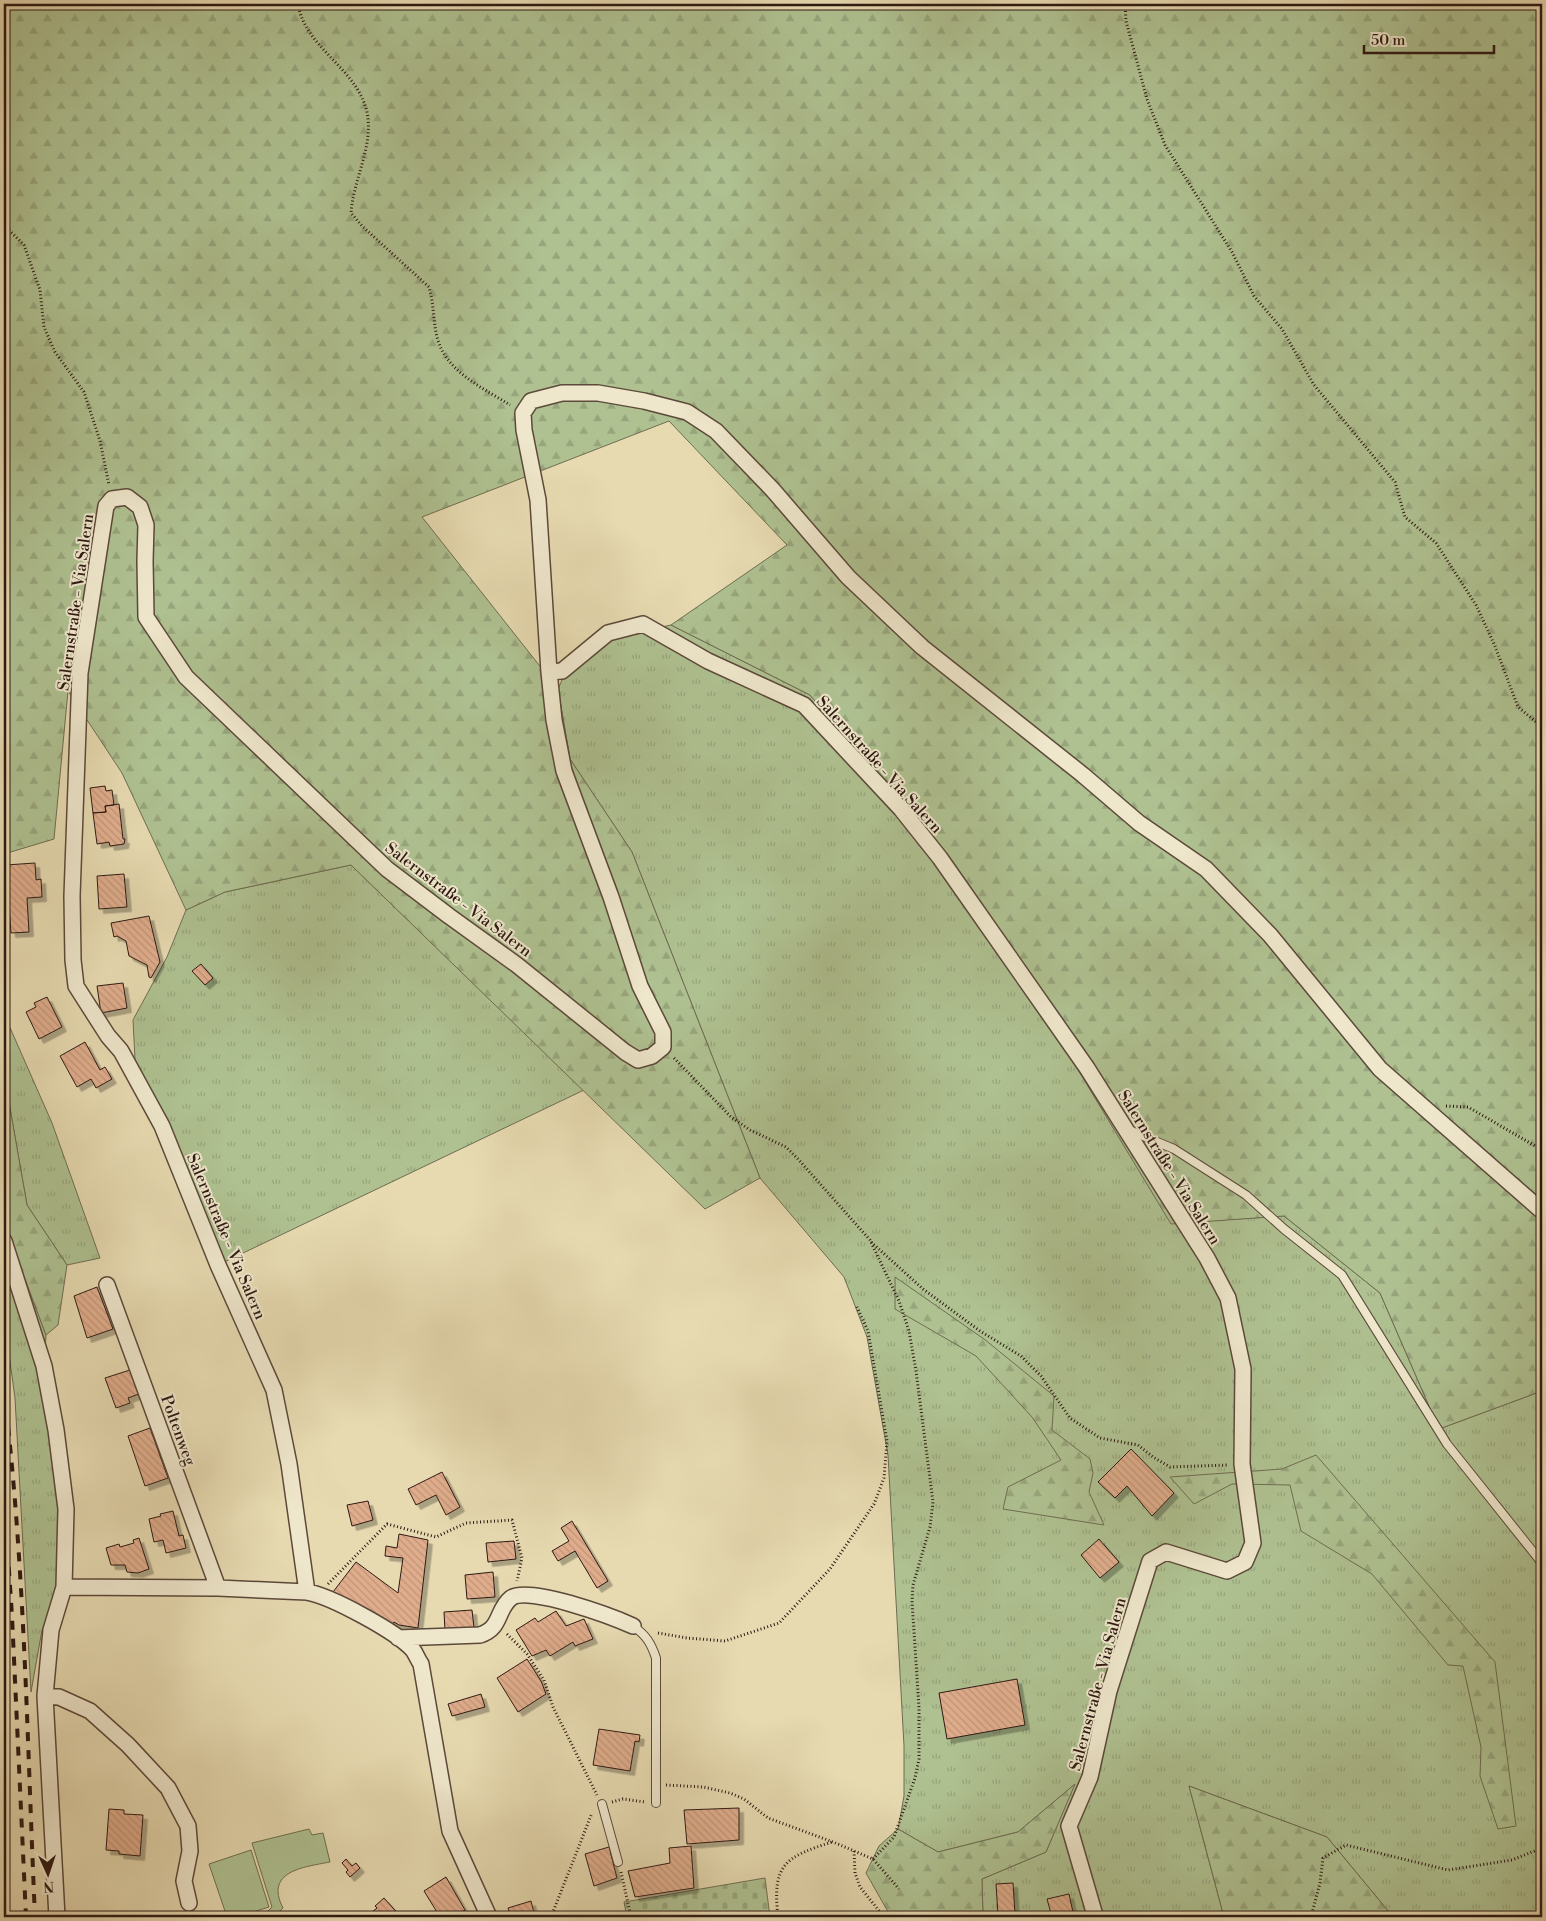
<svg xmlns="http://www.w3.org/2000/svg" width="1546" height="1921" viewBox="0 0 1546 1921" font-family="'Libre Bodoni',serif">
  <defs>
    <pattern id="grass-tufts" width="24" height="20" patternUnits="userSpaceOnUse" patternTransform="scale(1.25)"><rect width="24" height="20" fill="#afc191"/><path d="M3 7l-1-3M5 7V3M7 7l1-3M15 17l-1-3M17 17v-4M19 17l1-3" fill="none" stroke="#97a57c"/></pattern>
    <pattern id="forest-firs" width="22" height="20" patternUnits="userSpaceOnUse" patternTransform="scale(1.25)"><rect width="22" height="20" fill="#afc191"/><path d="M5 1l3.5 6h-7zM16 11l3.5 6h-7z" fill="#97a57c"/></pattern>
    <pattern id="cemetery-stones" width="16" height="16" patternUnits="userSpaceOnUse" patternTransform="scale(1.25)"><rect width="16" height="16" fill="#afc191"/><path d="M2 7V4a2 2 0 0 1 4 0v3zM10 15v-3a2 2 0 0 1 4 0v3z" fill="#97a57c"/></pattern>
    <pattern id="building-back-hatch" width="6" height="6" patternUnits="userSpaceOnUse" patternTransform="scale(1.25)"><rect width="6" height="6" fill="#e0ad8c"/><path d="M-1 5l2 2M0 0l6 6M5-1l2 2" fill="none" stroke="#c09478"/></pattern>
    <filter id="shadow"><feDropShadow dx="4.5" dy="4.5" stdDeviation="0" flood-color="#0004"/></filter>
  </defs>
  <rect width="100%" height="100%" fill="#e7dab1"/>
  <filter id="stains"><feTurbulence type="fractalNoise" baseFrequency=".004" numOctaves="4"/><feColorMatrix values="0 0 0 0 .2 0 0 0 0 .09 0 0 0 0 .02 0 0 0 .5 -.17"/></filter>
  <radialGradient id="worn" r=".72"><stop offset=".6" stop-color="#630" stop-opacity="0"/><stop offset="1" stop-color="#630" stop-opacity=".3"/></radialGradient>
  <path fill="url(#grass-tufts)" stroke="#6e6d52" d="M671,625L810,695L963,879L1171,1223L1284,1216L1380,1293L1439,1429L1542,1391V1917H1393L1327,1837L1189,1786L1224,1917H983L982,1879L1046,1852L1074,1785L1018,1832L938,1852L898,1829L904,1796V1746L888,1455L867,1337L844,1277L760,1178L632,852L570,759L558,689L568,667L604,640Z
    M351,865L584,1090L218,1265L136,1079L133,1020L167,957L186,910L225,892Z
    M4,1014L52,1123L100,1258L67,1265L27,1205L4,1074Z
    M4,1223L46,1335L44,1366L56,1430L64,1587L42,1630L31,1692L15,1398L4,1318Z"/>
  <path fill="url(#forest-firs)" stroke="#6e6d52" d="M4,4H1542V1391L1439,1429L1380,1293L1284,1216L1171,1224L963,879L810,695L671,625L787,545L669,421L422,517L558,689L570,759L632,852L760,1178L705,1209L351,865L225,892L186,910L122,773L68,691L54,839L4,854Z
    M4,1074L27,1205L67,1265L58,1325L46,1335L4,1223Z
    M895,1277L984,1339L1054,1396L1052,1430L1090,1459L1093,1473L1089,1492L1104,1525L1003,1509L1008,1487L1061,1460L1032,1417L976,1356L895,1309Z
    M1316,1455L1495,1662L1516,1826L1498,1829L1480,1776L1481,1747L1463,1666L1448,1665L1372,1574L1301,1531L1290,1485L1232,1484L1194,1504L1170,1477L1282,1469Z
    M1075,1784L1046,1852L982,1879L983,1917H891L866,1873L879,1846L898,1829L938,1852L1018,1832Z
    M1189,1786L1327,1837L1393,1917H1224Z"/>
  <path fill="url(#cemetery-stones)" stroke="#6e6d52" d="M765,1878L770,1917H627L624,1902Z"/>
  <path fill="#afc191" stroke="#6e6d52" d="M309,1829L312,1835L323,1833L330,1862C304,1867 264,1871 283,1908L280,1911L285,1917H262L272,1907L252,1843Z
    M251,1850L269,1907L237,1917H227L209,1864Z"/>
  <path fill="url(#building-back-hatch)" stroke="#2e1912" filter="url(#shadow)" d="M105,786L106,791L112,790L114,805L105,806L106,812L93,813L90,788Z
    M119,804L123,839H125L124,844L110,846L109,842L97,844L93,813L106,812L105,806Z
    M35,863L36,880L41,879L42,897L27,898L29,932L11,933L6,865Z
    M124,874L127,907L99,909L97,876Z
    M149,916L160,962L151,978L149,977L147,965L129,956L126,941L117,936L114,937L111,923Z
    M201,964L213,978L205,985L192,971Z
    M123,983L127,1008L101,1013L97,986Z
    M47,997L62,1027L39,1039L26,1012L36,1007L34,1003Z
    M85,1042L100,1070L105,1067L112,1079L96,1088L91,1079L77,1087L60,1056Z
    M97,1287L113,1329L87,1338L74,1296Z
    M130,1370L139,1394L128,1398L130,1403L116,1408L105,1378Z
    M150,1428L168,1478L145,1486L128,1436Z
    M1131,1449L1174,1493L1152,1516L1127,1486L1115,1498L1098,1482Z
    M442,1472L460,1507L446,1515L436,1495L416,1505L408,1489Z
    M368,1501L373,1520L352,1526L347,1505Z
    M173,1511L179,1536L183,1535L186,1548L166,1553L163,1540L154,1542L149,1519L161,1516L160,1514Z
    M572,1521L608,1581L597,1588L575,1551L558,1561L552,1551L569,1541L561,1528Z
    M399,1534L428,1540L418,1628L399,1625L394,1622L392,1625L333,1592L356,1562L398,1593L403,1558L385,1556L386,1546L397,1548Z
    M139,1538L149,1569L138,1573L127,1572L125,1565H111L106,1548L119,1544L120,1547L134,1543L133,1540Z
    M1099,1539L1119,1562L1100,1578L1081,1555Z
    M514,1541L516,1559L488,1562L486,1543Z
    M493,1572L495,1597L467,1599L465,1575Z
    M472,1610L474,1628L445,1631L444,1612Z
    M556,1611L566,1626L584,1619L593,1639L575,1646L573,1642L550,1656L546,1650L532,1656L516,1630L535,1618L538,1622Z
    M527,1659L541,1681L546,1694L518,1712L497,1678Z
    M1017,1679L1025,1725L947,1739L939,1693Z
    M481,1694L485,1707L452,1716L448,1704Z
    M599,1729L640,1735L639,1742L635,1741L630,1771L593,1765Z
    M739,1808V1840L687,1844L684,1810Z
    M109,1809L124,1810V1814L143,1815L140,1856L119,1854V1851L106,1850Z
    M691,1846L694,1888L635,1897L628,1871L670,1863L669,1848Z
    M609,1847L617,1878L594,1886L585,1854Z
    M346,1859L352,1866L356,1863L360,1868L350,1877L346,1872L348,1870L342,1863Z
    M446,1877L465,1910L453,1917H440L424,1891Z
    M1013,1883L1015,1914L998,1915L996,1884Z
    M1069,1894L1074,1917H1052L1047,1899Z
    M384,1898L401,1917H366L377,1908L375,1906Z
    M531,1901L535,1917H511L508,1908Z"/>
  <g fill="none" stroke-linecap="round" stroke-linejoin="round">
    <defs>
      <path id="lane" d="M1129,1130L1174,1149L1246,1195L1284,1229L1342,1275L1447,1444L1542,1563
        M633,1626C646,1635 651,1643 656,1658V1803
        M602,1804L618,1862"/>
      <path id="street" d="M549,672L562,671L608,633L643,624L708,661L804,705L901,809L940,858L1087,1068L1207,1258L1228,1298L1243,1369L1242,1464L1253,1543L1245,1562L1227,1571L1166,1552L1150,1561L1109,1691L1090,1777L1069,1826L1094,1912
        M4,1241L44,1366L56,1430L66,1509L64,1587L51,1630L45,1696L57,1917
        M107,1285L218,1588
        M64,1587L218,1588L307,1592C331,1596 397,1632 413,1650C416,1654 418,1660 421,1664L450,1831L489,1917
        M307,1592L289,1464L274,1390L218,1265L162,1126L121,1051L108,1036L76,986L73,960L72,896L80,673L106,506L112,499L127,497L140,507L146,525L145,561L146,617L186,677L387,869L449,916L517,965L625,1052L638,1060L652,1056L663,1047V1032L640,986L611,897L564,771L554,720L549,672L538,500L524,430L523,413L531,401L562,393H598L644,401L687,412L716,431L772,489L848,577L922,647L1083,775L1139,823L1206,869L1270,935L1380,1069L1542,1211
        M398,1638L480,1635C502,1628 496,1610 511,1598C528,1585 613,1617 633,1626
        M45,1696L59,1697L90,1711L128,1745L168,1788L188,1826L190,1851L184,1881L189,1903"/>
    </defs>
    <use href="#lane" stroke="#5c493a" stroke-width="10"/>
    <use href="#street" stroke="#5c493a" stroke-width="18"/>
    <path stroke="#2e1912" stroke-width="3" stroke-dasharray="1 2.5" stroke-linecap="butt" d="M298,4C305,48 357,68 367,112C374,146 353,180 351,213L362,226L429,287C434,304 433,320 437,337C445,371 483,388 510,405
      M1125,4L1126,21L1147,99L1165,145L1232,252L1254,296L1282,329L1314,385L1395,482L1405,517L1436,543L1476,605L1495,646L1518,707L1542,727
      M4,225L24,245L40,290L44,327L55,352L84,392L100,441L109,485
      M674,1058L731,1117L750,1130L786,1147L798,1159L870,1240L899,1301L909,1331L916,1371L933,1502L930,1527L913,1585L912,1601L919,1708V1759L915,1778L894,1837L873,1859
      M1446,1106L1468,1107L1542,1150
      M871,1242L923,1289L980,1331L1021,1356L1041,1376L1070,1418L1100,1438L1138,1445L1153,1457L1170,1467L1227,1465
      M328,1584L387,1524L436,1537L466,1523L512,1520L522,1558L517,1581
      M658,1633L687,1638L725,1641L779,1623L830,1569L874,1504L884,1478L887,1441L868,1331L856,1305
      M507,1634L527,1654L544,1680L553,1707L597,1795
      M666,1785L703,1787L730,1793L744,1799L768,1818L833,1842L873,1859L899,1889
      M612,1802L623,1799L645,1802
      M854,1851L855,1873L860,1887L884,1917
      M621,1872L631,1917
      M551,1917L592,1813
      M778,1917C772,1864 785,1857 832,1842
      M1311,1917L1320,1883L1323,1858L1346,1845L1448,1870L1512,1860L1542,1848"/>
    <use href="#lane" stroke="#efe7cc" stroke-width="8"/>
    <use href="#street" stroke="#efe7cc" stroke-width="15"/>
    <path stroke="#2e1912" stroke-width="4" stroke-dasharray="9 9" stroke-linecap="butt" d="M4,1391C25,1565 27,1742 35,1917
      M4,1495L12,1616L26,1917"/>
  </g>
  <g text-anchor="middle" stroke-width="4" stroke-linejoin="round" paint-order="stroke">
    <g font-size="16" fill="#2e1912" stroke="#efe7cc">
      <text transform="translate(75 602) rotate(-82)" y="6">Salernstraße - Via Salern</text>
      <text transform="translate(880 764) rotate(48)" y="6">Salernstraße - Via Salern</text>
      <text transform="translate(459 899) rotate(37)" y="6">Salernstraße - Via Salern</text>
      <text transform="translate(1170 1167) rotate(58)" y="6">Salernstraße - Via Salern</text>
      <text transform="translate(227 1236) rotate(67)" y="6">Salernstraße - Via Salern</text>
      <text transform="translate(179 1430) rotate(70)" y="6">Poltenweg</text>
      <text transform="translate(1097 1684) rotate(-75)" y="6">Salernstraße - Via Salern</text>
    </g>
  </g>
  <rect width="1546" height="1921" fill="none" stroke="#e7dab1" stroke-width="20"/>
  <rect x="5" y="5" width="1536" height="1911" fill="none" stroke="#2e1912" stroke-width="2.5"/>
  <rect x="10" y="10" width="1526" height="1901" fill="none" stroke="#2e1912"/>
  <g transform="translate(48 1874) rotate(177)" stroke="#efe7cc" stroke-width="4" paint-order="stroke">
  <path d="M0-4L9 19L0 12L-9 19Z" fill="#2e1912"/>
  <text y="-8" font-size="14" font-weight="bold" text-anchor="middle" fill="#2e1912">N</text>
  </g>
  <path d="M1364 45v8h130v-8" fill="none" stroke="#2e1912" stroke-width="2.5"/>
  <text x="1371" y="45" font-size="15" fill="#2e1912" stroke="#efe7cc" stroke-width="4" paint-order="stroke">50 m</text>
  <rect width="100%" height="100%" filter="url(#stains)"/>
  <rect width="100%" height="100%" fill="url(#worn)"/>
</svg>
